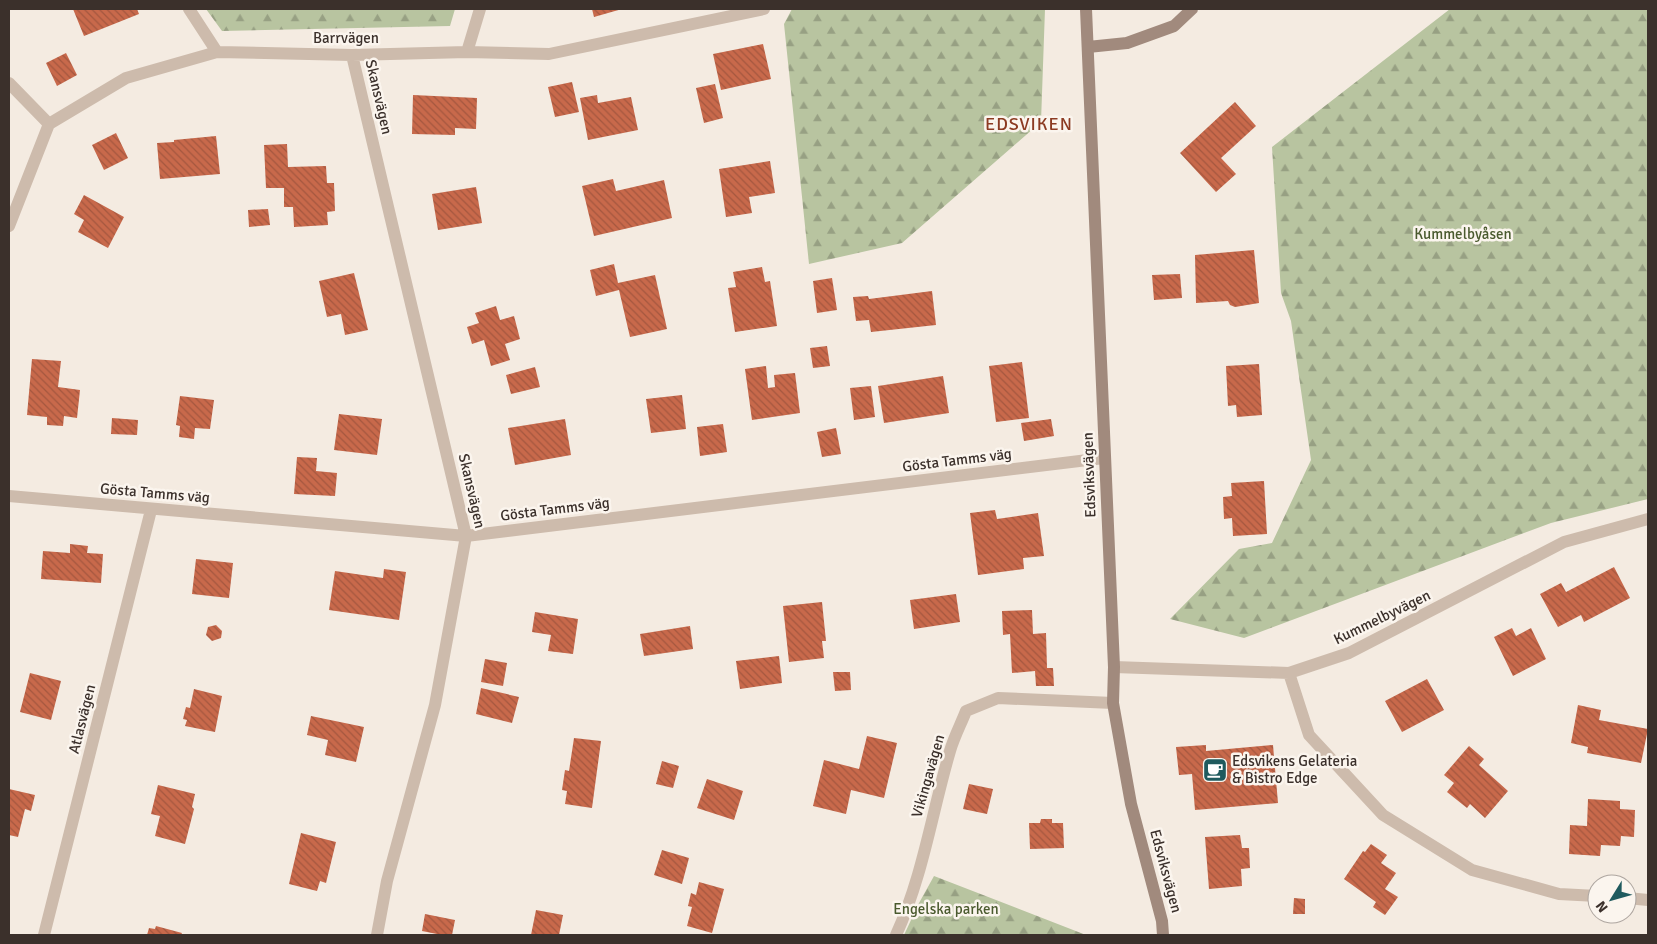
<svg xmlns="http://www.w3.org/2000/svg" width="1657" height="944" viewBox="0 0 1657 944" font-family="Signika,sans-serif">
  <defs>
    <pattern id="forest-firs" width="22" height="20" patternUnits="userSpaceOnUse" patternTransform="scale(1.25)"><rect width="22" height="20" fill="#b8c4a0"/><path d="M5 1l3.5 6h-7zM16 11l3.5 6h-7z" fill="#97a083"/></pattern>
    <pattern id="building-back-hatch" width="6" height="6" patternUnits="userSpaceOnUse" patternTransform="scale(1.25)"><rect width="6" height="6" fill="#c8694b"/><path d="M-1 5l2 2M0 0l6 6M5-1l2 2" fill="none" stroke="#a4573f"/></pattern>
  </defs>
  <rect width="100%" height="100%" fill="#f4ebe1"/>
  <path fill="url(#forest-firs)" d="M206,9H455L450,26L222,31Z
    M792,9H1045L1041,122L902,243L809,264L784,24Z
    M1450,9H1648V499L1551,523L1244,638L1170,619L1239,549L1272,543L1311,460L1291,321L1281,293L1272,147Z
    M934,876L1086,935H904L919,903Z"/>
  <path fill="url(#building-back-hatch)" d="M73,9H137L139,14L84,36Z
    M592,9H622L594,17Z
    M763,44L771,79L721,90L713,54Z
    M66,53L77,75L57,86L46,63Z
    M572,82L579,112L555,117L548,87Z
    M715,84L723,118L704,123L696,88Z
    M413,95L477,98L476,129L455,128V135L412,134Z
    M597,95L598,103L631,97L638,130L588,140L580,98Z
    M1235,102L1256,126L1221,158L1236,174L1216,192L1180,153Z
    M116,133L128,158L104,170L92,145Z
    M216,136L220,174L160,179L157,143L174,142V140Z
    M287,144L288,167L326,166L327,183H334L335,211L327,212L328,225L294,227L293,207H284V188H266L264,145Z
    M770,161L775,193L749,197L752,213L726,217L719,169Z
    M613,179L616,191L664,180L672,218L594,236L582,186Z
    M476,187L482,223L438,230L432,194Z
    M84,195L124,217L108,248L78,232L84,220L74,214Z
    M268,209L270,225L249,227L248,210Z
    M1254,250L1259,303L1235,307L1230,305L1228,301L1196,303L1195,255Z
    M614,264L618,283L655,275L667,329L630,337L619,290L596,296L590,270Z
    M762,267L765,282L770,281L777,326L735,332L728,288L736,287L733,272Z
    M354,273L368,330L345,335L341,314L327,317L319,281Z
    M1180,274L1182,298L1154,300L1152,275Z
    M832,278L837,310L817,313L813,281Z
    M932,291L936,325L871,332L869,320L856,321L853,297L868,296L869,299Z
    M496,306L500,320L514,316L520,339L505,344L510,360L491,366L484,340L472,344L467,327L479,323L475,313Z
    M827,346L830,366L813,368L810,348Z
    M32,359L61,361L58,387L80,390L77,418L64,416L63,426L47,425V417L27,415Z
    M1022,362L1029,418L996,422L989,366Z
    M1259,364L1262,415L1237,417L1236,405L1228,406L1226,366Z
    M766,366L768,388L775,387L774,375L795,373L800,413L752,420L745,369Z
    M535,367L540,387L511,394L506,375Z
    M943,376L949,413L884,423L878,386Z
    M871,386L875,417L854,420L850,388Z
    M682,395L686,429L651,433L646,399Z
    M180,396L214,400L210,429L195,428L194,439L179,437L180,426L176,425Z
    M339,414L382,419L377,455L334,450Z
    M112,418L138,420L137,435L111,434Z
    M565,419L571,455L515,465L508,428Z
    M1051,419L1054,436L1024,441L1021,423Z
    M723,424L727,452L700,456L697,427Z
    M836,428L841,454L822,457L817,432Z
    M297,457L317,458L316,471L337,473L335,496L294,494Z
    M1264,481L1267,534L1233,536L1232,518L1224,519L1223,497L1232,496L1231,483Z
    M995,510L997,519L1038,513L1044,556L1023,558L1024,569L978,575L970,513Z
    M70,544L88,546L87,553L103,554L101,583L41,579L43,551L70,553Z
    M196,559L233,563L229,598L192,594Z
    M1614,567L1630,598L1584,622L1581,615L1558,627L1540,594L1561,583L1566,592Z
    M384,569L406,572L399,620L329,610L335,571L383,578Z
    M956,594L960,622L914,629L910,600Z
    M822,602L826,641H822L824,658L789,662L783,606Z
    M1032,610L1033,634L1046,633L1047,668H1053L1054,686H1036L1035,671L1012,673L1010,634L1003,635L1002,611Z
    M535,612L578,619L573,654L548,651L551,635L532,632Z
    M216,625L222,631L221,638L212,641L206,635L208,627Z
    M690,626L693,649L644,656L640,634Z
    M1512,628L1516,636L1531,628L1546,659L1513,676L1494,637Z
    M779,656L782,683L740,689L736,661Z
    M485,659L507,663L503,686L481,682Z
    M833,672H850L851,690L835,691Z
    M30,673L61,681L51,720L20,712Z
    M1427,679L1444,710L1402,732L1385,701Z
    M481,688L519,697L512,723L476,714Z
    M194,689L222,696L215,732L185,726L187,720L183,719L186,707L190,708Z
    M1578,705L1601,710L1599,720L1648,729L1641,763L1587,753L1588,747L1571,743Z
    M311,716L364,727L356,762L325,755L328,740L307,735Z
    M867,736L897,743L884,798L851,790L846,814L813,806L824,760L859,769Z
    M574,738L601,741L592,808L565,804L567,791L562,790L565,770L569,771Z
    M1206,745V751L1273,745L1278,803L1195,810L1192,774L1179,775L1176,747Z
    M1469,746L1484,759L1479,765L1508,791L1485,818L1470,804L1467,808L1447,792L1454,783L1444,775Z
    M662,761L679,766L673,788L656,784Z
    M707,779L743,791L734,820L697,808Z
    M969,784L993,789L987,814L963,809Z
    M158,785L195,794L192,807L194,809L185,844L155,836L160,816L151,814Z
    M9,789L35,795L31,811L25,809L18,837L9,835Z
    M1588,799L1620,801V809L1635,810L1634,837L1621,836L1620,846L1601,845L1600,856L1569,854L1570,825L1587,826Z
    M1041,819H1052V823H1063L1064,848L1030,849L1029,823H1040Z
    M301,833L336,842L326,883L320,881L317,891L289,884Z
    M1240,835L1242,848H1249L1250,868L1241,869L1242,886L1209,889L1205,837Z
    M1371,844L1387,855L1381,863L1396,873L1385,889L1398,897L1385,915L1373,907L1376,902L1344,879L1363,851L1365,852Z
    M662,850L689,858L682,884L654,875Z
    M699,882L724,889L712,933L687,926L692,907L688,906L691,893L696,895Z
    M1294,898L1305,899V914H1293Z
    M536,910L563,915L559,935H531Z
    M425,914L455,920L452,935H442L422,931Z
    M156,926L182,933L181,935H147L149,928L155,929Z"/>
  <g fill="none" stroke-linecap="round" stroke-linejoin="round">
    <path stroke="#cdbbac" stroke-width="12" d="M189,9L217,52
      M467,52L480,9
      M352,55L466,536L435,705L387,881L377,935
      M9,83L49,124
      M9,226L49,124L126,78L217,52L352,55L467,52L549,54L764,9
      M9,496L466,536L1104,458
      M1114,667L1289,673L1349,653L1564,542L1648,519
      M1289,673L1309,735L1383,815L1472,870L1559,894L1597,896
      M1627,898L1648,900
      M44,935L151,510
      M896,935C923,876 932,812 950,751C954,737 961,724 966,711L998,698L1113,703"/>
    <path stroke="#a18a7d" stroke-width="12" d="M1086,9L1114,667L1113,703L1131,804L1162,921L1163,935
      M1088,47L1127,43L1174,26L1192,9"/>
  </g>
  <defs>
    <symbol id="cafe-square" viewBox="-11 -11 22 22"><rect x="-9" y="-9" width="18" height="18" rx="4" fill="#1f5a5e" stroke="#fbf5ee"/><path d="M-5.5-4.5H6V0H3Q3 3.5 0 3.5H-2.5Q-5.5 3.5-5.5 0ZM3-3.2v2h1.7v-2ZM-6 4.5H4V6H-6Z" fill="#fff"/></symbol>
  </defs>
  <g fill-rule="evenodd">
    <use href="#cafe-square" x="1201" y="756" width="28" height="28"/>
  </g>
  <g text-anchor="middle" stroke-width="5" stroke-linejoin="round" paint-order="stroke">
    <g font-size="15" fill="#3b302b" stroke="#fbf5ee">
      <text x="346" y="43">Barrvägen</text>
      <text transform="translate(379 97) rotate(77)" y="5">Skansvägen</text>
      <text transform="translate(957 460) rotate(-7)" y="5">Gösta Tamms väg</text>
      <text transform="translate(1089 475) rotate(-92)" y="5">Edsviksvägen</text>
      <text transform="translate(472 491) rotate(77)" y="5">Skansvägen</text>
      <text transform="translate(155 493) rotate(5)" y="5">Gösta Tamms väg</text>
      <text transform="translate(555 509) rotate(-7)" y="5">Gösta Tamms väg</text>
      <text transform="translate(1382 617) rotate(-26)" y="5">Kummelbyvägen</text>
      <text transform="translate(82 719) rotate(-76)" y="5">Atlasvägen</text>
      <text transform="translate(928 776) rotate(-74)" y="5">Vikingavägen</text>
      <text transform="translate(1166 871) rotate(75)" y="5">Edsviksvägen</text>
    </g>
    <g font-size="15" fill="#4a5a2e" stroke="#fbf5ee">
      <text x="1463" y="239">Kummelbyåsen</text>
      <text x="946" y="914">Engelska parken</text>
    </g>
    <g font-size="15" fill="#3b302b" stroke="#fbf5ee" text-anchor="start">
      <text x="1232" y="766">Edsvikens Gelateria<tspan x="1232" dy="17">&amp; Bistro Edge</tspan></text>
    </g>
    <g font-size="18" letter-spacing="1" fill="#8c3b22" stroke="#fbf5ee">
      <text x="1029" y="130">EDSVIKEN</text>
    </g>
  </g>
  <rect width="1657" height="944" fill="none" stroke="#3b302b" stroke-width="20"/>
  <g transform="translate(1612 899) rotate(233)"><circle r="24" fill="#fbf5ee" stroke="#aea6a0"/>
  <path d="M0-4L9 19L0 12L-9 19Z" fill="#1f5a5e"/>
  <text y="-8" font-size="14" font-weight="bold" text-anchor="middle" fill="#3b302b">N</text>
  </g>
</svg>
